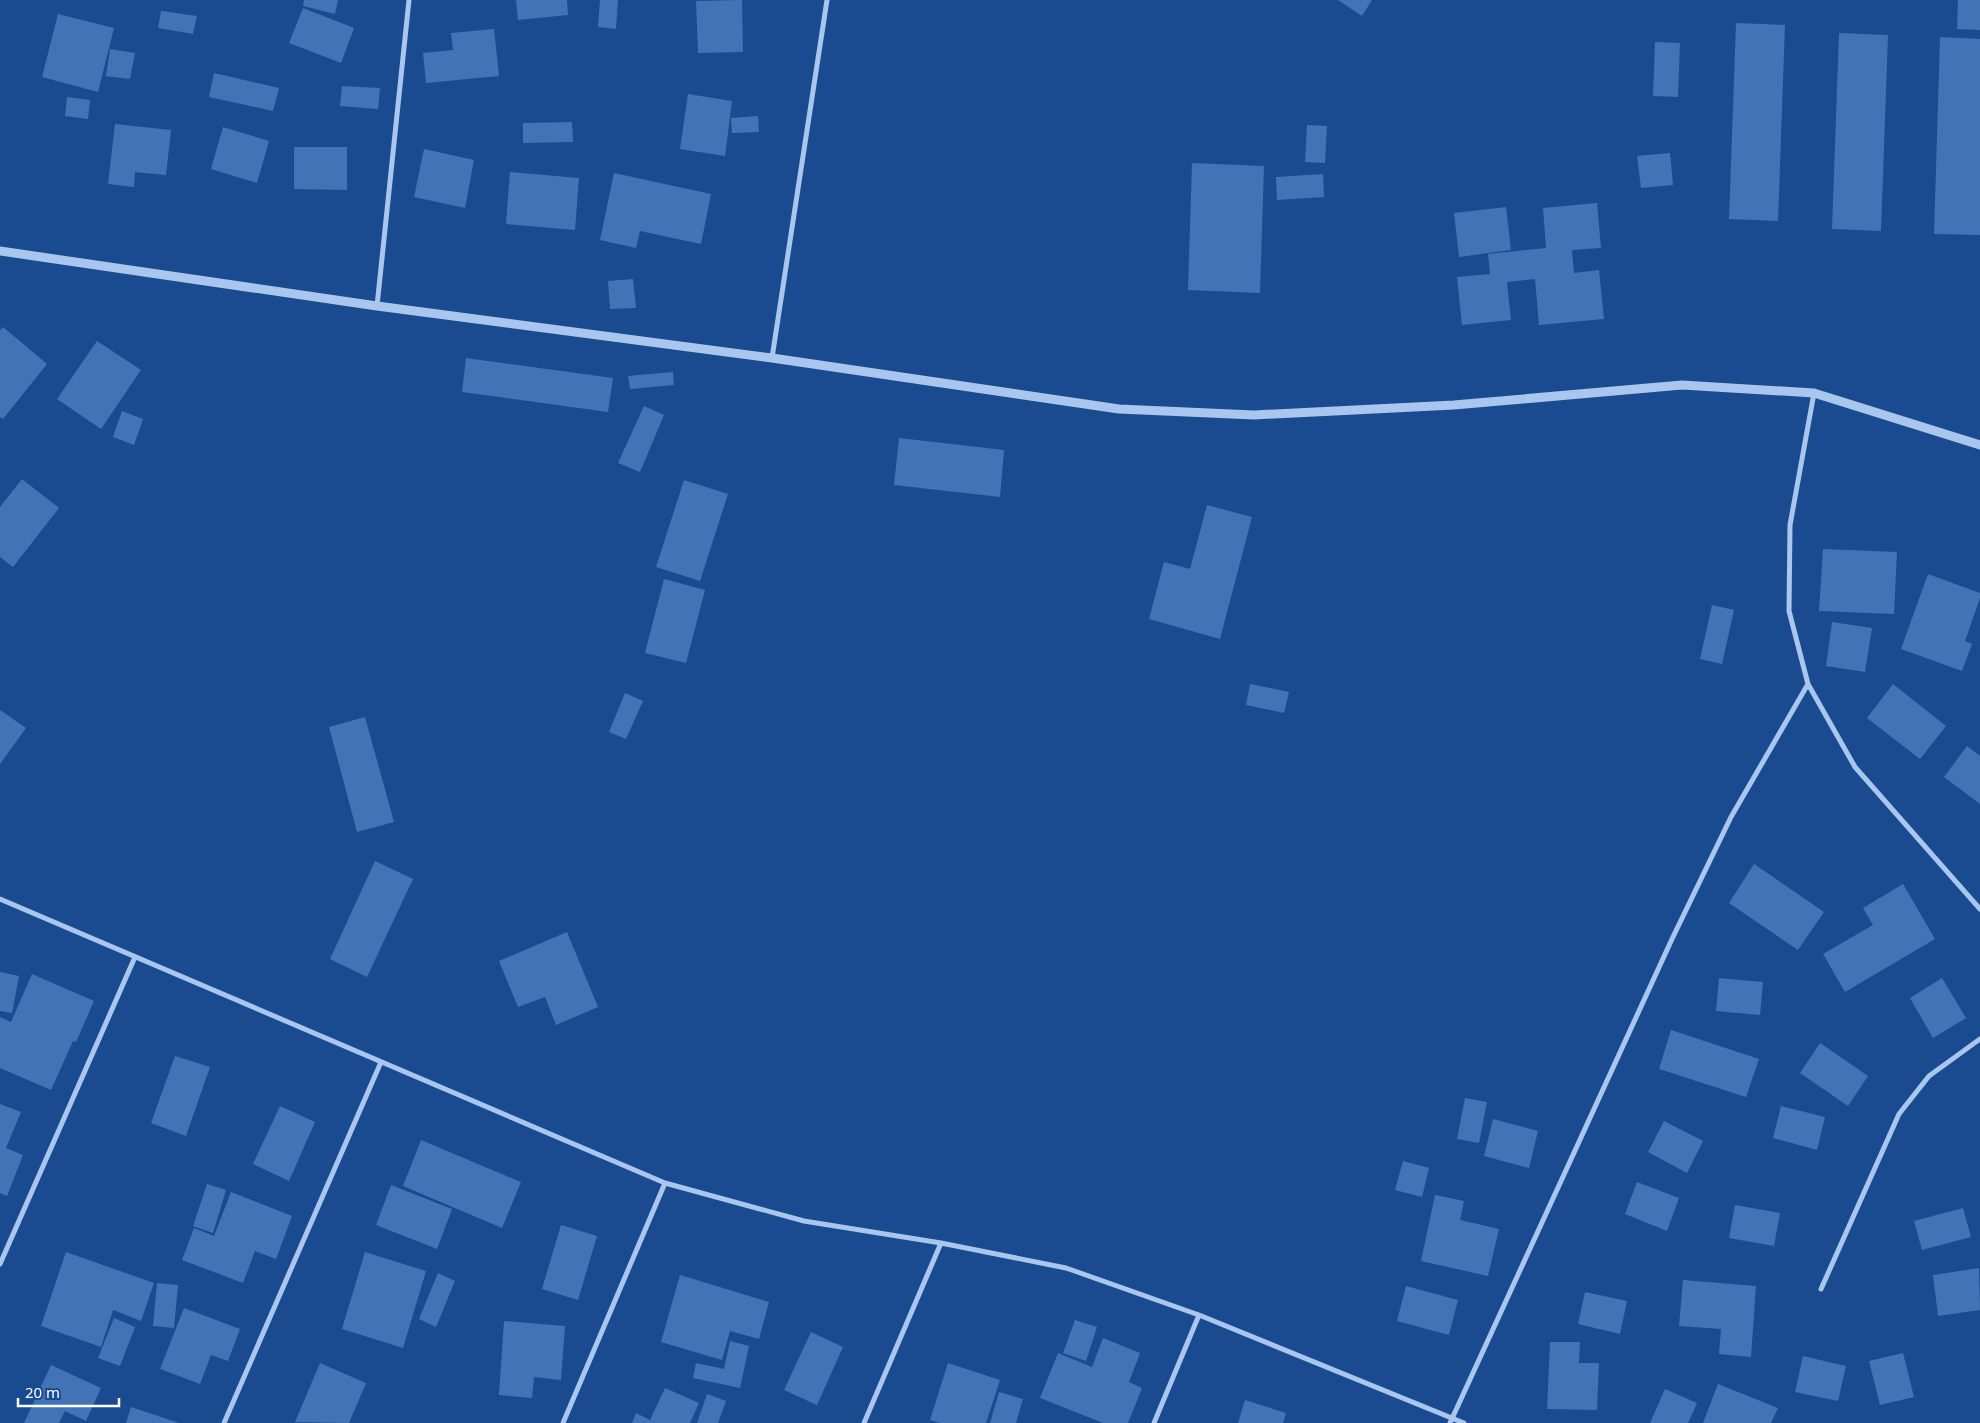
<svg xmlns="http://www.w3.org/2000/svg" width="1980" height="1423" viewBox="0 0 1980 1423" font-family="'Noto Sans',sans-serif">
  <rect width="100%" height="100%" fill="#1a4a8f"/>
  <path fill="#4373b7" d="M304,0H338L335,14L303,6Z
    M516,0H567L568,15L518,20Z
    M600,0H618L616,29L598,27Z
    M742,0L743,52L698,53L696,1Z
    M1338,0H1372L1362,16Z
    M1958,0H1980V30L1957,29Z
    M303,8L354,28L341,63L289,43Z
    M161,11L197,16L193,34L158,28Z
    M58,14L114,28L98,92L42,77Z
    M1736,23L1785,25L1778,221L1729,219Z
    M494,29L499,76L426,83L423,53L453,50L451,33Z
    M1839,33L1888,35L1881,231L1832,229Z
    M1940,37L1980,39V235L1934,234Z
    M1655,42L1680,43L1678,97L1653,96Z
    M110,49L135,53L130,79L106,76Z
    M214,73L279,88L273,111L209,97Z
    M342,86L380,88L378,109L340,106Z
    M688,94L732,101L725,156L680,149Z
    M67,97L90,100L88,119L65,116Z
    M758,116L759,132L732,133L731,118Z
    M572,122L573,142L523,143V123Z
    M115,124L171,130L166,175L135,172L134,187L108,184Z
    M1307,125L1327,126L1325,163L1305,162Z
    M223,127L269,141L257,183L211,169Z
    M294,147H347V190L294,189Z
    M424,149L474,160L465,208L414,197Z
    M1670,153L1673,185L1641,188L1637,156Z
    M1192,163L1264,166L1260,293L1188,290Z
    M510,172L579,178L575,230L506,224Z
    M614,173L711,194L701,244L640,231L636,248L600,240Z
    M1323,174L1324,197L1277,200L1276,177Z
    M1597,203L1601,248L1572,250L1574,273L1599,270L1604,319L1539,325L1535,279L1507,282L1511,320L1462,325L1457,277L1490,274L1488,254L1546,248L1543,208Z
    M1506,207L1511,250L1459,257L1454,213Z
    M633,279L636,308L610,309L608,281Z
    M3,327L47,364L3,419L0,417V330Z
    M97,341L141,370L101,429L57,399Z
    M466,358L613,378L608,412L462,392Z
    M673,372L674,385L630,389L628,376Z
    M644,406L664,415L640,472L618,463Z
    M122,411L143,419L134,445L113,437Z
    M899,438L1004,450L1000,497L894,485Z
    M22,479L59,508L13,567L0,557V507Z
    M684,480L728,494L700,581L656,567Z
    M1207,505L1252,517L1220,639L1149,619L1164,562L1190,569Z
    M1823,549L1897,552L1894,614L1819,611Z
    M1928,574L1980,593V598L1965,641L1972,644L1962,671L1901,649Z
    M664,579L705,590L686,663L645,653Z
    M1712,605L1734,610L1722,664L1700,659Z
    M1832,622L1872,628L1865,672L1826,666Z
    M1250,684L1289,692L1284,713L1246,705Z
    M1893,684L1946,726L1920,759L1867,718Z
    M625,693L643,701L626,739L609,732Z
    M0,710L26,728L0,764Z
    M365,717L394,822L357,832L329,727Z
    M1967,746L1980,756V804L1944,777Z
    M375,861L413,879L367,977L330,959Z
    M1754,864L1824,912L1798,950L1729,903Z
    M1903,884L1935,939L1845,992L1823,954L1873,925L1863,908Z
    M567,932L598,1007L556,1025L545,997L518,1007L499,961Z
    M0,972L19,976L12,1013L0,1011Z
    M32,974L94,1001L76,1042L73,1041L51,1090L0,1068V1017L11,1022Z
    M1719,978L1763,982L1760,1015L1716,1011Z
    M1942,978L1966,1018L1933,1038L1910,998Z
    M1671,1030L1759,1059L1746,1097L1659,1069Z
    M1820,1043L1868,1076L1848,1106L1800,1073Z
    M175,1056L210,1067L186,1136L151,1123Z
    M1465,1098L1487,1102L1479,1143L1457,1139Z
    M0,1104L21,1112L6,1148L23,1155L7,1196L0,1193Z
    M280,1106L315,1122L289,1181L253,1164Z
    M1781,1106L1825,1117L1817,1150L1773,1138Z
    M1493,1119L1538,1131L1529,1168L1484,1156Z
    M1664,1121L1703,1141L1687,1173L1648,1152Z
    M421,1140L521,1182L502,1228L403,1186Z
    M1403,1161L1429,1168L1422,1197L1395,1190Z
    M1637,1182L1679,1198L1667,1231L1625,1214Z
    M207,1184L226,1190L213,1233L193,1226Z
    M391,1185L452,1209L437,1249L376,1225Z
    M231,1192L292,1216L276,1259L255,1251L243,1283L182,1260L194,1228L214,1236Z
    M1435,1195L1464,1201L1460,1220L1499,1229L1488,1276L1421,1261Z
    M1735,1205L1780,1213L1774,1246L1729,1238Z
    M1963,1208L1971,1237L1922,1250L1914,1221Z
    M561,1225L597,1236L578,1300L542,1289Z
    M66,1252L154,1283L141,1321L113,1310L101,1347L41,1326Z
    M365,1252L426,1271L403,1348L342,1329Z
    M1979,1268L1980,1310L1938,1316L1933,1275Z
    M438,1273L455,1281L436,1327L419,1319Z
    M680,1275L769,1302L759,1339L730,1331L722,1360L661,1342Z
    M1683,1280L1756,1286L1751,1357L1719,1354L1721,1329L1679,1326Z
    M157,1283L178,1285L174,1328L153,1326Z
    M1406,1286L1458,1300L1449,1335L1397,1321Z
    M1585,1292L1627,1301L1620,1334L1578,1324Z
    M184,1308L240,1329L228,1361L211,1355L200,1384L160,1369Z
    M114,1318L135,1327L120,1366L98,1358Z
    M1075,1320L1097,1327L1086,1361L1063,1353Z
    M504,1321L565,1326L561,1380L534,1377L532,1398L499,1395Z
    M811,1332L843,1347L817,1405L784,1390Z
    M1103,1338L1140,1353L1129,1382L1142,1388L1128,1423H1103L1040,1398L1058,1353L1092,1367Z
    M730,1341L749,1346L740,1388L693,1378L696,1363L724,1369Z
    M1550,1342H1580L1579,1363H1599L1597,1410L1547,1409Z
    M1903,1353L1914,1397L1880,1405L1869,1361Z
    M1803,1356L1846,1366L1838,1401L1795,1392Z
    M320,1363L366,1383L349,1423L295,1422Z
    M948,1363L1000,1380L986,1423H940L930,1420Z
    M51,1365L101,1388L86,1421L65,1411L59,1423H24Z
    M1718,1384L1778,1408L1771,1423H1703Z
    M665,1388L699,1403L690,1423H632L636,1413L650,1420Z
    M1665,1389L1697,1403L1688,1423H1650Z
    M999,1392L1023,1399L1016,1423H990Z
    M707,1394L726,1401L718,1423H697Z
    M1245,1400L1286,1413L1283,1423H1238Z
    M131,1407L179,1423H126Z"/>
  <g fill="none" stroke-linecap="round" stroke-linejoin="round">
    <path stroke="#a8c6ee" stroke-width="5" d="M377,306L409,0
      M772,358L827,0
      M1814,393L1790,525L1789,611L1808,684L1855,767L1980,909
      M0,899L665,1183L804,1221L941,1243L1066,1268L1199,1315L1464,1423
      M0,1264L135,957
      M1821,1289L1899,1114L1929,1076L1980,1039
      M224,1423L381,1062
      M563,1423L665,1183
      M864,1423L941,1243
      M1154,1423L1199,1315
      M1450,1423L1672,939L1731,817L1808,684"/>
    <path stroke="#a8c6ee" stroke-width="9" d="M0,251L377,306L772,358L1119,409L1254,415L1454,405L1682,385L1814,393L1980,445"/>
  </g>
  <path d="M18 1398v8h101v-8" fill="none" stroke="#ffffff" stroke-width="2.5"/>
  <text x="25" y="1398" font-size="15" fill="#ffffff" stroke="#1a4a8f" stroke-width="4" paint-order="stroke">20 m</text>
</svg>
